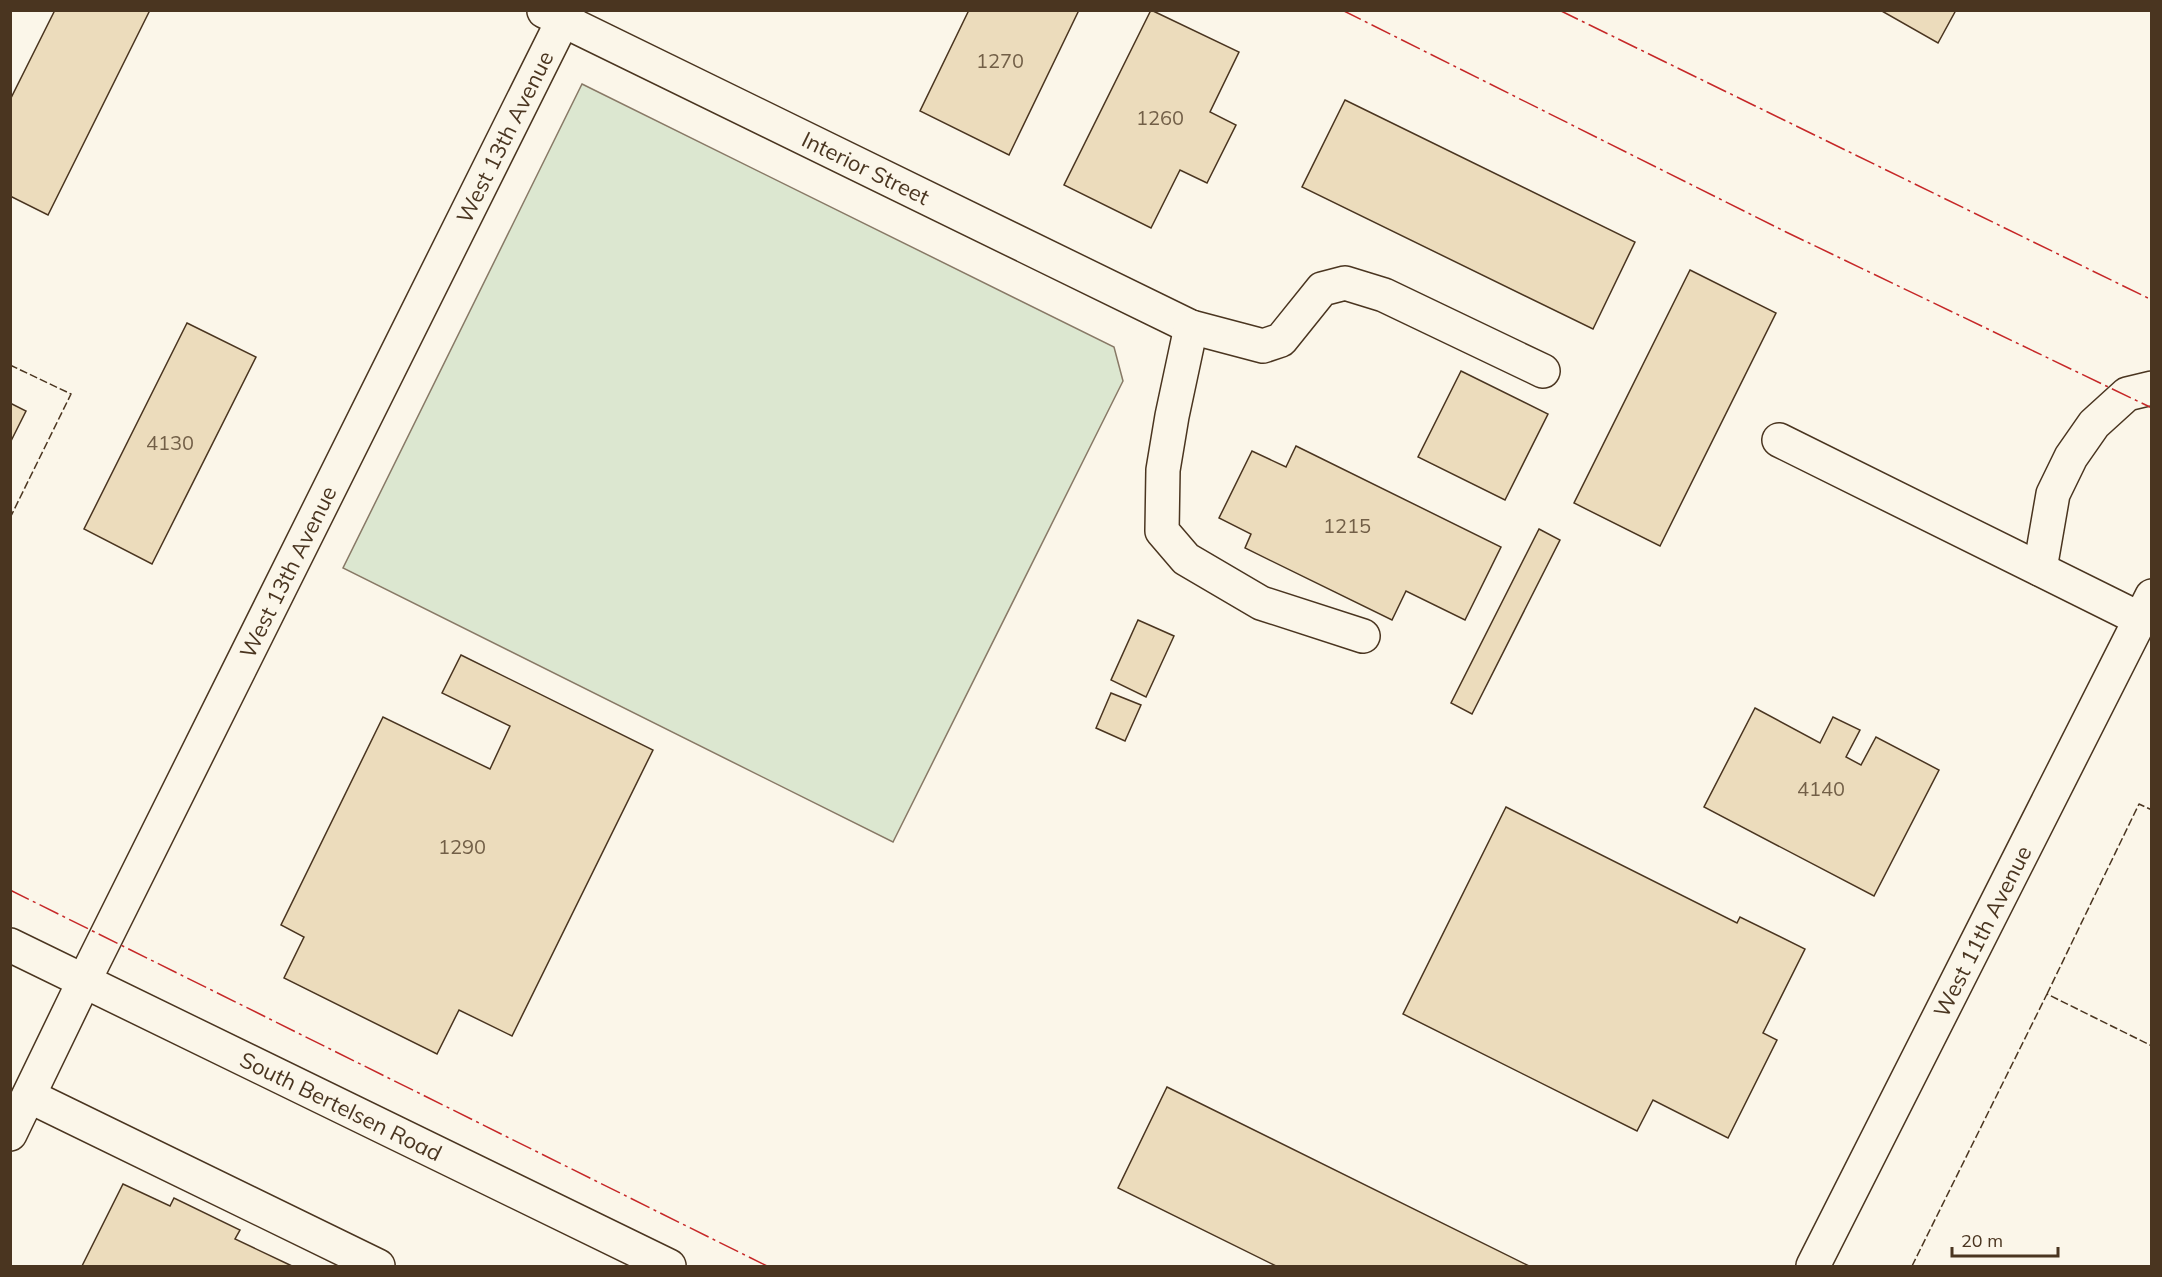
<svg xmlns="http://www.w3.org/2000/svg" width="2162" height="1277" viewBox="0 0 2162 1277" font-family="Mulish,sans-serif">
  <rect width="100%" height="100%" fill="#fbf6e9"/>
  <path fill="#dce7d0" stroke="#887966" stroke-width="1.5" d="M582,84L1114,347L1123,381L893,842L343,568Z"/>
  <path fill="#ecdcbc" stroke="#4a3520" stroke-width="1.5" d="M55,10H150L48,215L10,196V100Z
    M969,10H1079L1009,155L920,111Z
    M1151,10L1239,52L1210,112L1236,125L1207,183L1180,170L1151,228L1064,185Z
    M1880,10H1956L1938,43Z
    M1345,100L1635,242L1593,329L1302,187Z
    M1690,270L1776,313L1660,546L1574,503Z
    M187,323L256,357L152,564L84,529Z
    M1461,371L1548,414L1505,500L1418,457Z
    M10,403L26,411L10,443Z
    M1296,446L1501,547L1465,620L1406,591L1392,620L1245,548L1251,534L1219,518L1252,451L1286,467Z
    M1539,529L1560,540L1472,714L1451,703Z
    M1138,620L1174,636L1146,697L1111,680Z
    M461,655L653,750L512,1036L459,1010L437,1054L284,978L304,937L281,925L383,717L490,769L510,726L442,693Z
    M1111,693L1141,705L1125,741L1096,728Z
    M1755,708L1820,743L1833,717L1860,730L1846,757L1861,765L1876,737L1939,770L1874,896L1704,807Z
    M1506,807L1737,923L1740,917L1805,949L1763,1033L1777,1040L1728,1138L1653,1100L1637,1131L1403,1014Z
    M1167,1087L1529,1266H1276L1118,1188Z
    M123,1184L170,1206L174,1198L240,1230L235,1239L292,1266H82Z"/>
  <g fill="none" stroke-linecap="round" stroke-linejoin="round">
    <defs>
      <g id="minor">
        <path id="s1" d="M544,11L1191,327L1263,346L1281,340L1322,289L1345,283L1384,295L1543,371"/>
        <path d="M1191,327L1172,416L1163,470L1162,531L1186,559L1261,603L1363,636"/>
        <path d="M1779,440L2140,619"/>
        <path d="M2040,569L2053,494L2071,457L2094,424L2127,394L2152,388"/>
        <path d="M29,1096L378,1266"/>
        <path id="s2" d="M10,1134L84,981L568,10"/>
      </g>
      <g id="major">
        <path id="s3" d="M10,945L669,1266"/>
        <path id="s4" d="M1813,1266L2152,596"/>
      </g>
    </defs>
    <use href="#minor" stroke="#4a3520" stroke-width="36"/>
    <use href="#major" stroke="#4a3520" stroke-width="36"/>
    <use href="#minor" stroke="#fbf6e9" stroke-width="33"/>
    <use href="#major" stroke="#fbf6e9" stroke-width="33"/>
    <path stroke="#4a3520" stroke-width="1.5" stroke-dasharray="8 3" stroke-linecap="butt" d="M10,365L71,394L10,518
      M2047,994L2139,804L2152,810
      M1912,1266L2047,994L2152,1046"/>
    <path stroke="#c62828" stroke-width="1.5" stroke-dasharray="21 4.5 3 4.5" stroke-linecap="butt" d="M1342,10L1786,232L2152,408
      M1559,10L2152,300
      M10,890L767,1266"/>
  </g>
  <g text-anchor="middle" stroke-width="4.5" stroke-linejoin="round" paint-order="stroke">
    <g font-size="20" fill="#725f47">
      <text x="1000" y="68">1270</text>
      <text x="1160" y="125">1260</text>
      <text x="170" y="450">4130</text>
      <text x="1347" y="533">1215</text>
      <text x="1821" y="796">4140</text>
      <text x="462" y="854">1290</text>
    </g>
    <g font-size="22" fill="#4a3520" stroke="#fbf6e9">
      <text dy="8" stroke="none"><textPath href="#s2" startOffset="1113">West 13th Avenue</textPath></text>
      <text dy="8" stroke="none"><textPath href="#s1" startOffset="358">Interior Street</textPath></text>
      <text dy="8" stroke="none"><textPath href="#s2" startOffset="627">West 13th Avenue</textPath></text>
      <text dy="8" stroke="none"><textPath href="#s4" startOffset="375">West 11th Avenue</textPath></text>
      <text dy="8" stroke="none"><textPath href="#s3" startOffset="368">South Bertelsen Road</textPath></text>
    </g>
  </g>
  <rect width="2162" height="1277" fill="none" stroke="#4a3520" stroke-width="24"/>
  <path d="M1952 1247v9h106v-9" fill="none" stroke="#4a3520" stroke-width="3"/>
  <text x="1961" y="1247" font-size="18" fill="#4a3520" stroke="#fbf6e9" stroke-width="4.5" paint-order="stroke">20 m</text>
</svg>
